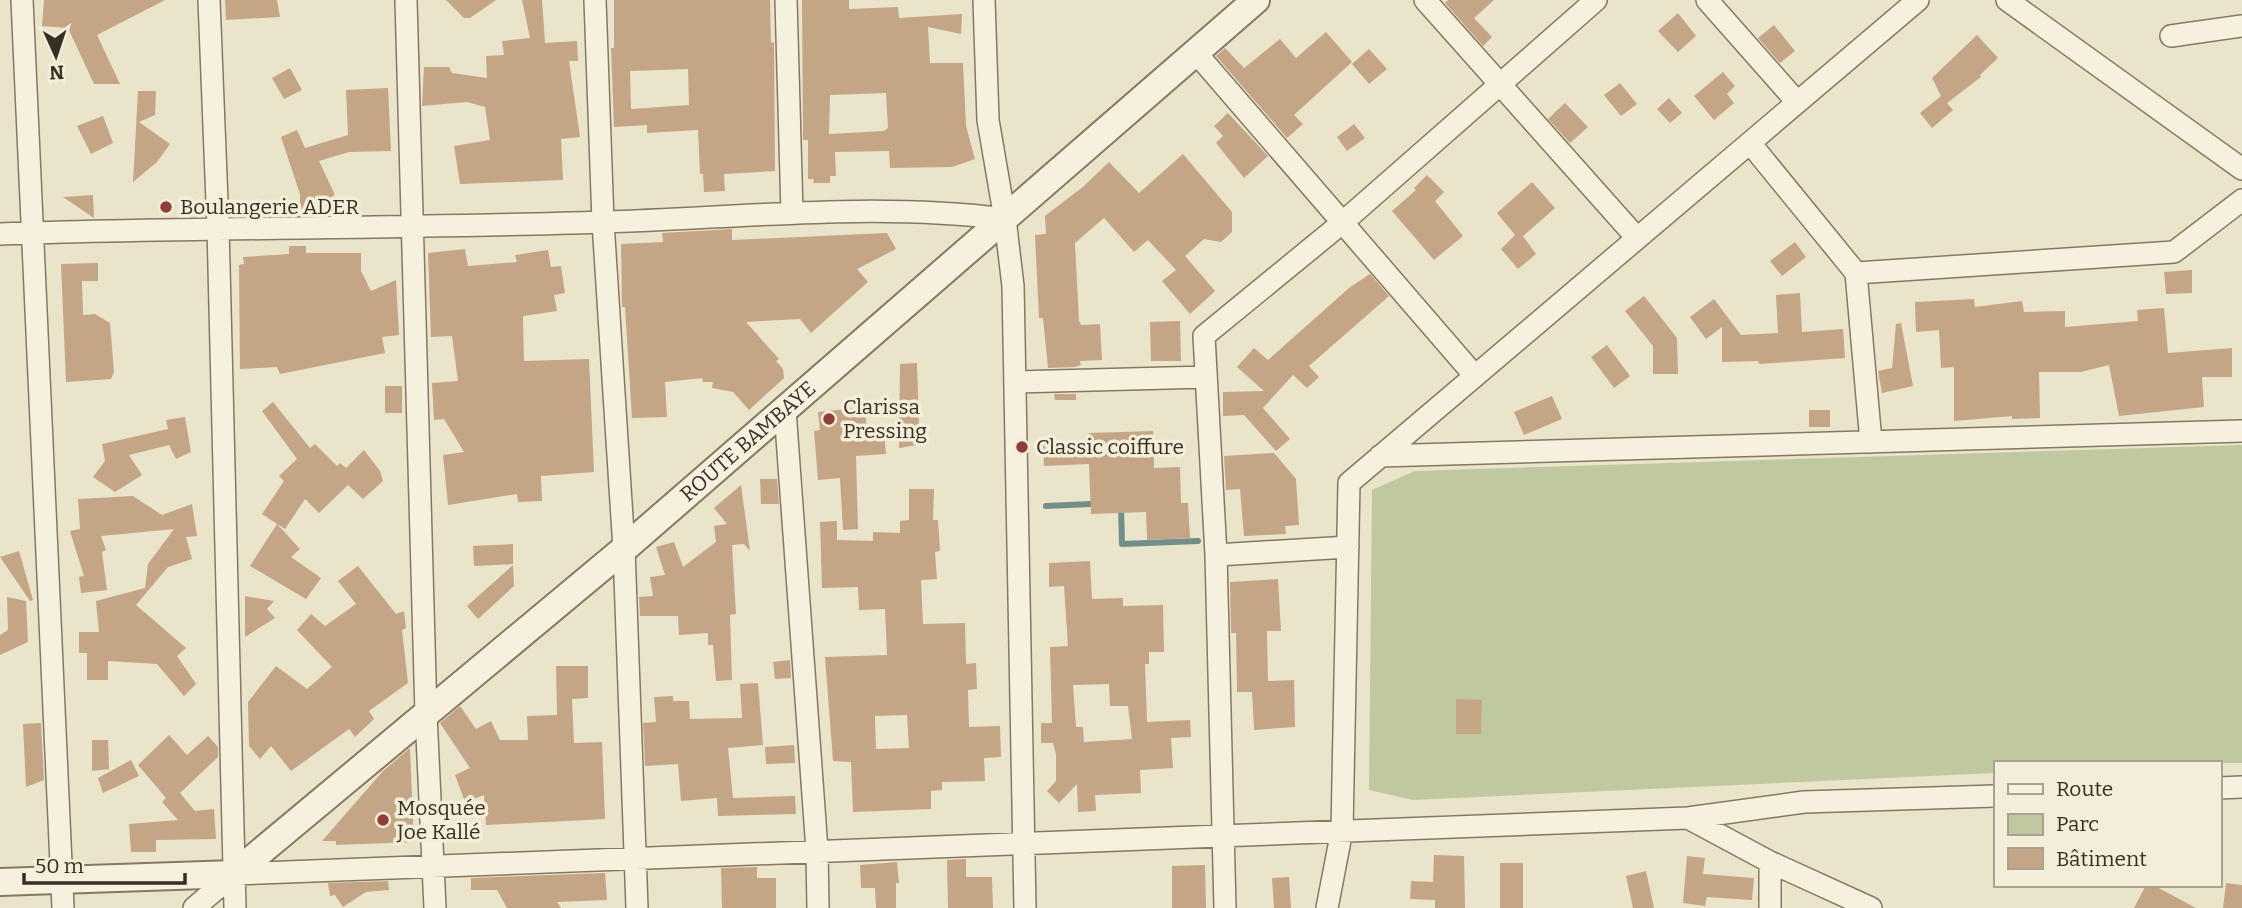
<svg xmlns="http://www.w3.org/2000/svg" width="2242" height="908" viewBox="0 0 2242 908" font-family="Bitter,serif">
  <rect width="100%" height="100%" fill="#eae4cb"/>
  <path fill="#c0c8a0" d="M2242,445V763H1995V773L1413,800L1369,790L1372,490L1415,471Z"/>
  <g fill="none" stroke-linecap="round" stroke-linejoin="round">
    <path stroke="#728e89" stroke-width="6" d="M1046,506L1091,504
      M1121,506L1122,544L1198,541"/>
  </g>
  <path fill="#c4a586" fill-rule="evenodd" d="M44,0H165L97,35L120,84H94L68,28L42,26Z
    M225,0H277L280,17L226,20Z
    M446,0H496L470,18H464Z
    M522,0H542L545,43L577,41L578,61H569L580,137L561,139L563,180L460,184L454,146L490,140L485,107L467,102L422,106L424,67H449L452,73L487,78L486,56L504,55L502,41L530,38Z
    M614,0H770L771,43L774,42L775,171L724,174L725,191L704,192L703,174H700L698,130L647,133V125L614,127L611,48H614ZM688,69L689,105L631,109L630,71Z
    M802,0H849V9L898,7L899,18L962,14L961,34L928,27L930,63H963L966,126L975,159L952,167L890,168L889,151L835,152L836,176H830V183H813L814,179H808V140H803ZM886,93L888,128L884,131L829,134L830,95Z
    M1448,0H1494L1474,18L1492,37L1483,46L1445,3Z
    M1678,13L1696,36L1678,52L1658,31Z
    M1774,25L1795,51L1780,63L1758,38Z
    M1326,32L1352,62L1294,115L1303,124L1287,138L1216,56L1225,48L1244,68L1280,39L1296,58Z
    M1977,35L1998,58L1980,75L1981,77L1947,103L1953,110L1932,128L1920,113L1941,96L1932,78Z
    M1369,49L1387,69L1369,84L1352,64Z
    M290,68L302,90L284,99L272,78Z
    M1723,72L1735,86L1727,94L1734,103L1714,120L1694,96Z
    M1620,83L1637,104L1621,116L1604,95Z
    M388,88L391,151L349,152L319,161L334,193V207L300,209V194L281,137L297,130L305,148L348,135L346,90Z
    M138,91H156L155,115L139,122L170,144L157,162L133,182Z
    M1669,98L1682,113L1670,123L1657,109Z
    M1565,103L1588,127L1570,143L1548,119Z
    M1228,113L1268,156L1244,178L1216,143L1223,136L1214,126Z
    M103,116L113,143L91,154L77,126Z
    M1354,124L1365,138L1347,151L1337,137Z
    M1183,154L1232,212V232L1221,242L1204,239L1185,256L1215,291L1190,314L1162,281L1176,270L1148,240L1134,252L1104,218L1075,243L1079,321L1081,325L1100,324L1102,360L1080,361L1081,365L1075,367L1048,368L1043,318H1039L1035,235L1046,234L1045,216L1084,186L1109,162L1139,193Z
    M1427,175L1444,192L1435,201L1463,236L1434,260L1392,211L1416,190L1414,188Z
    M1532,182L1555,208L1523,236L1536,254L1518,269L1501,249L1515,235L1497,213Z
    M93,195L94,218L63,197Z
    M732,229V240L887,233L896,249L857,269L868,282L811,333L800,319L746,322L779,359L776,361L783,369L784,378L749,410L733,392L712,388L713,382H703L702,378L665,382L667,417L632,418L625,307H622L621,244L663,242L662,233Z
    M1795,242L1806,257L1782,276L1770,261Z
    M289,246H306V253H361V271L371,291L396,280L399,335L382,337L385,353L280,374L277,367L240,369L239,265L244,264L243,257L289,254Z
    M465,249L468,266L517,262L515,255L548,250L551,267L561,266L565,293L554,295L557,311L523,316L524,361L589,359L594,472L541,476L542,501L518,502L517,494L448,505L443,455L464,452L444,419L434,420L432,383L458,381L452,336L431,337L428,253Z
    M98,263V281H82L83,315L95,314L110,323L114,372L111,379L66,382L61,264Z
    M2192,270V293L2166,294L2164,272Z
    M1370,274L1389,296L1309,366L1319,377L1307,388L1293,375L1263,408L1290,439L1276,451L1244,415L1223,416V392L1264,391L1237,367L1254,348L1268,360L1349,288Z
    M1800,293L1802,332L1843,329L1845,358L1759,364L1758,361L1722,362V327L1706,339L1690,317L1714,299L1741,335L1778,333L1776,295Z
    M1644,296L1677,338L1678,374H1653V346L1625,311Z
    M1974,299L1975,307L2022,301L2024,312L2065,311V327L2138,321L2137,310L2164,308L2168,353L2232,348V377H2202L2204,407L2119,416L2109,365L2081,372H2039L2040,418L2012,419V416L1954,421V367L1941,368L1939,330L1916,332L1915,302Z
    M1180,321L1181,361H1151L1150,322Z
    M1901,323L1913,386L1882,393L1878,371L1892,368L1896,324Z
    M1607,345L1630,376L1614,388L1591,357Z
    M917,363L919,424L924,429H915L917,445L899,448L900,364Z
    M385,386H402V413H385Z
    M1054,394H1076V400H1055Z
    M1552,396L1562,419L1524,435L1514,412Z
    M273,402L310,448L315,444L337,466L340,463L346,468L364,450L380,471L383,481L363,499L348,485L319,513L305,499L285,529L277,524L300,549L291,557L321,578L306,599L250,566L277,524L262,514L284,481L279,476L297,459L262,411Z
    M865,407L867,436L884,434L886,454L856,456L858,529L843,530L840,478L818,480L814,431L820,430L818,412Z
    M1809,410H1830V427H1809Z
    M185,417L191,452L176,459L169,445L129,455L142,475L115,492L93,477L105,461L102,444L168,429L166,420Z
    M1153,431L1154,468L1180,467L1181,503H1188L1190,538L1147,540L1146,512L1091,514L1089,464L1044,466L1043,445L1090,443L1089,433Z
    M1274,453L1296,479L1299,525L1285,526L1286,534L1244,536L1240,489L1226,490L1224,456Z
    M760,479H777L779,504H761Z
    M741,485L750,551L744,544L732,545L736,614L730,615L732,680L716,681L713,645H708V633L679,635L678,616H640L639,597L653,596L650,577L665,575L656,547L674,542L683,567L716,542L714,526L727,524L714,508Z
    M909,489H934L933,520H938L940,551L935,552L937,579L921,580L923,624L965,623L966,664L976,663L977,689L968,690L969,727L1000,726L1001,757L984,758L985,781L942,782V790L931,791V809L853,812L851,762L833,761L825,657L887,655L885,609L859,610L858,587L822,588L820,522L837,521V540L873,541V532L900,533V521L909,520ZM907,715L909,748L876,749L875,716Z
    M133,496L162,515L192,504L197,536L186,537L192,559L168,567L136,605L186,648L177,656L196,684L184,696L157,664L108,661V680H87V653H79V632H99L96,601L145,588L148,564L174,529L101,536L106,550L102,552L107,590L81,593L79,577L84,576L70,531L80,529L78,499Z
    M513,544V564L474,566L473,546Z
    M19,551L33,600L30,601L0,557Z
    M1090,561L1092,599L1123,598V606L1163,605L1164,652H1149V664H1145L1147,722L1190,720L1191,737L1171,738L1173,768L1140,770L1141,793L1095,795L1096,811L1078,812L1077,784L1059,803L1047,791L1056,781V754L1053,743H1041V723H1052L1050,647L1068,646L1064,586L1049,587V563ZM1109,684L1110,706H1128L1132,739L1084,742L1083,727H1076L1073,685Z
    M513,565L514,586L478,619L467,606Z
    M358,566L396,614L404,611L406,628L402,630L408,683L369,711L374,719L355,737L349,729L291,771L271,746L260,759L249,746L248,702L276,666L307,689L332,667L297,630L311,614L325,626L356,604L338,581Z
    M1278,579L1281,631H1267L1268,681L1294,680L1295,727L1254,730L1252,692H1237L1236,633H1231L1230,582Z
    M245,596L274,601L267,609L275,618L245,637Z
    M7,597L26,601L28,642L0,655V635L8,630Z
    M790,660L791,678L775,679L773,662Z
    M556,666H588V698L572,699L574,743L602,742L605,819L486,825L484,795L465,802L455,775L470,768L440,723L460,706L476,729L491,721L500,740H528L527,716L557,715Z
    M758,683L763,745L728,748L733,798L795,796L796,814L718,816L717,798L681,801L678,764L645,766L643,723L656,722L654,697L673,696V701H689L690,719L742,718L740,684Z
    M1456,699L1482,700L1481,734H1456Z
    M41,723L44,780L26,787L23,724Z
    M169,735L187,755L208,736L218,747V757L180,793L195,811L214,809L216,839L156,840V852H131L129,824L178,820L162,802L166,798L138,765Z
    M92,740H108L109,769L92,771Z
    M794,745L795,763L766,764L765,747Z
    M410,748L414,842L336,845V841H322L383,771Z
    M131,760L139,776L103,793L98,778Z
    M1434,855L1464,856L1465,908H1435V900L1410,899L1411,881L1433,882Z
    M1687,856L1705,858L1703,874L1754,878L1752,900L1707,897L1705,906L1683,903Z
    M966,859V877H992L993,908H948L947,860Z
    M897,862L899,883H896V908H876L875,888H861L860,865Z
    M1500,863H1523V908H1500Z
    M1205,865L1206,908H1172V866Z
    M757,867V878H776V908H722L721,868Z
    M1646,871L1654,908H1633L1626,876Z
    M605,873L607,900L557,902L561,908H507L497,890H471V878Z
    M1289,877L1291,908H1274L1272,878Z
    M388,881L389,890L366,892L343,907L335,895L330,896L328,883Z
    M2226,883L2242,885V908H2223Z
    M2146,885H2153L2196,908H2134Z"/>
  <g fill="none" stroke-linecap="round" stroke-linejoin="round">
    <defs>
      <path id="minor" d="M22,0L63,908
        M209,0L218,227L235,908
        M406,0L426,714L435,908
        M595,0L603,222L624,549L637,908
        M786,0L792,213
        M1425,0L1637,238
        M1707,0L1797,102
        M2007,0L2242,169
        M2171,36L2242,26
        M1197,54L1475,376
        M1750,143L1856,273L1871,442
        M1005,219L1013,286L1025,908
        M0,234C201,227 402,229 604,222C737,218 872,202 1005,219L988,120L984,0
        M1856,273L2174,252L2242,200
        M1015,382L1206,377
        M785,410L817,850L818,908
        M1380,456L2242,431
        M1216,555L1348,547
        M2219,788L2242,787
        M1688,818L1804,802L1995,796
        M1770,862V908
        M194,908L234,874L1688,818L1770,862L1871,908
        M1225,908L1216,555L1204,336L1342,223L1596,0
        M1327,908L1342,830L1349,483L1918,0"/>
      <g id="tertiary">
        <path id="s1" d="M0,882L234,874L624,549L1256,0"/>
      </g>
    </defs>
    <use href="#minor" stroke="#867861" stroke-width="24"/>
    <use href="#tertiary" stroke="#867861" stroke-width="30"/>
    <use href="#minor" stroke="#f6f1de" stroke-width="21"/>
    <use href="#tertiary" stroke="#f6f1de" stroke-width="26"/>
  </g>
  <g fill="#8e3f38" stroke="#f3eeda" stroke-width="2.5">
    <circle cx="166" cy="207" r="7"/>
    <circle cx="829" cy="419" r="7"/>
    <circle cx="1022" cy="447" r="7"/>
    <circle cx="383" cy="820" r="7"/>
  </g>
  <g text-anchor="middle" stroke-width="7" stroke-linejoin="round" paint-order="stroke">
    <g font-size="21" fill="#382f23" stroke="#f3eeda" text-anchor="start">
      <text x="180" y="214">Boulangerie ADER</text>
      <text x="843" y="414">Clarissa<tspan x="843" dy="24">Pressing</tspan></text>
      <text x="1036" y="454">Classic coiffure</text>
      <text x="397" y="815">Mosquée<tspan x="397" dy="24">Joe Kallé</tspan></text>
    </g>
    <g font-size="21" fill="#382f23" stroke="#f3eeda">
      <text dy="7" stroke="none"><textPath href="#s1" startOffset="906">ROUTE BAMBAYE</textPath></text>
    </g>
  </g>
  <rect x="1994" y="761" width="228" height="126" fill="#f3eeda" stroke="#a8a291" stroke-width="2"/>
  <rect x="2008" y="784" width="35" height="10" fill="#f6f1de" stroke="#a8a291" stroke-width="2"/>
  <text x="2056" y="796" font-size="21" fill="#382f23">Route</text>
  <rect x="2008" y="814" width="35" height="21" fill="#c0c8a0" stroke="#a8a291" stroke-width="2"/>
  <text x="2056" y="831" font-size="21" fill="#382f23">Parc</text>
  <rect x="2008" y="848" width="35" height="21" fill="#c4a586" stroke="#a8a291" stroke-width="2"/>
  <text x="2056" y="866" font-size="21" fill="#382f23">Bâtiment</text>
  <g transform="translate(56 56) rotate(177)" stroke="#f3eeda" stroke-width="5" paint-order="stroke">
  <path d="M0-5L12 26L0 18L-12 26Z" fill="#382f23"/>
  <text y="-10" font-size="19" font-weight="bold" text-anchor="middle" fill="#382f23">N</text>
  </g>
  <path d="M24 873v10h161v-10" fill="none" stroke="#382f23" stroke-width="3.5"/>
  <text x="35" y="873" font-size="21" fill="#382f23" stroke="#f3eeda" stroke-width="5" paint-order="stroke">50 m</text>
</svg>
